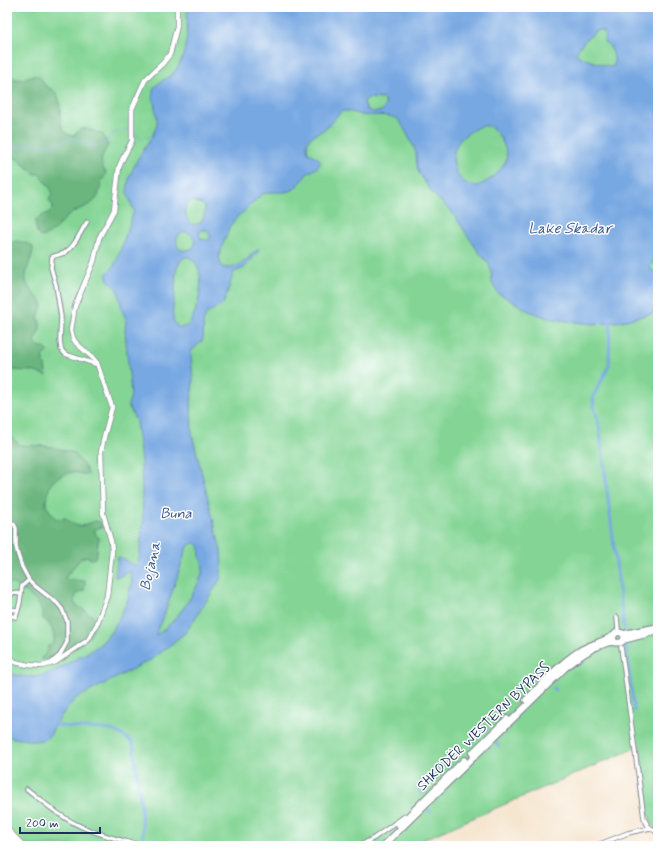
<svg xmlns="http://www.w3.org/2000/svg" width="665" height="853" viewBox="0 0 665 853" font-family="Mynerve,sans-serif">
  <rect width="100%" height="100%" fill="#fff"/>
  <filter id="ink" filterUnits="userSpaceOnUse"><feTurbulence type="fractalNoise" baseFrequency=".025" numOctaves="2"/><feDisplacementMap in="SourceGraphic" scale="8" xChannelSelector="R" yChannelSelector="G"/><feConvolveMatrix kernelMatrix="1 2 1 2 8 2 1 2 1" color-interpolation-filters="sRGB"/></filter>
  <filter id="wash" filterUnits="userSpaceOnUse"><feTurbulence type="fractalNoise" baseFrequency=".012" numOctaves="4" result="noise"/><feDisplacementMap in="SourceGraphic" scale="16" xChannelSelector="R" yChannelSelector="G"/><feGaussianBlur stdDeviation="0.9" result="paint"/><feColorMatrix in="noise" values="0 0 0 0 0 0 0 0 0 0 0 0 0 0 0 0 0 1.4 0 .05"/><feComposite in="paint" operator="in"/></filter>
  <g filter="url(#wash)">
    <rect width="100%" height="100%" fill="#f6e6d0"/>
    <path fill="#84d595" stroke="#50827a" d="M7,7H658V836L647,812L640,746L408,846H7Z"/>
    <path fill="#6bb67e" stroke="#43726e" d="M7,72C10,74 13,78 16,79C23,81 30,74 37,76C42,77 42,82 45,85C48,88 53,89 55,92C67,103 51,133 74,136C76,134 78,130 81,129C85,127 98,133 103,134L108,146C102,154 98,164 106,172C105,177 102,179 101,183C100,188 100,193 97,198C89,208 77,208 68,216C61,222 48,240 39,236C29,216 42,218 52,210L53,206L49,200L52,193L51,189L39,174H35L16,158L7,154Z
      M16,241L29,244L33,247C34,255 24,272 26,281C29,291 39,297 43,305L38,317C44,333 37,330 34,343C38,347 44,346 48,351L43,356L47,376L32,371L10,370L9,382L7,383V246Z
      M7,433L20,445C28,446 37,445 46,446C56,447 65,451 74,453C78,460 88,468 88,475L72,472L58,477L50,485L46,500V506L56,519L66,518C79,531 81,525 96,521L100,522L102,527L95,529V533L99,539C96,546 99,551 95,558L91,559L86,556L80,559L64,579L85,581L84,591L77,593L74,601L75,604L97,619C94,625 93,632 89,637C82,646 54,659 42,660L41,658L49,650L47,647C49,646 53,645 54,641C55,634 50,622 43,619C42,616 42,610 40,607C35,599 16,582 7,583Z"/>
    <path fill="#78a8e2" stroke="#4a6ca0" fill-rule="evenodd" d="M187,7H658V260L653,261L650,267L652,271L654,272L658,271V312L626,320L610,323L593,324L566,321L548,318L529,311L498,293L492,283L491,270L489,264L478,251L452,212L433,194L419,173L417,167L416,153L414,147L400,121C390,112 373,117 362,115C355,114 349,110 342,111C337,114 334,121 330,125C321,135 303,133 308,152L318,158L321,161L318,167L308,173L293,190L285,192H272L262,194L249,207L237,217L230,226L221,249L219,256L221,266C234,274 249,257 258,249L259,251L244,268L234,272L224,302C220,308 213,309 208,313C199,322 206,333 202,341C199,345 194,347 191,352L193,380L191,405L192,434L221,551L222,566L220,580L186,632L154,658L75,699L61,716L50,735L44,740L35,741L7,737V672C38,684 53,672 79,657C86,653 94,650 100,644C113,634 122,612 129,597L128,595L132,584L130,571L121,576L115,577L118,557L126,560L132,565H137L139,559L143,522L141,461L136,421L128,405L131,395L125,331L126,319L122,310L118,291L108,280L106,274L113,267L117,260L134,211L127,192L129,178L137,160L152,137L157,125V117L153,98V89C159,81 169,78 175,71C188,54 188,27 187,7ZM599,30L604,32L605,34L604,42C613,46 616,59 613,67C607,67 580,58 576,54C577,47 592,33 599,30ZM368,98L383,99L385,101C387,112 376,114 367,110L364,102L365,100ZM480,126C484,126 488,125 492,128C499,133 509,151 506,160C503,170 485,186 474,186C454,184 447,154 460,140C465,134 473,130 480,126ZM192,201L202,204L205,207C205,217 202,227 191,224C185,218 185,212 186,204ZM202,230H207C210,233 211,237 209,240H204L200,238L199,233ZM183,232C192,232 198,240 193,248C182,253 175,250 177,237ZM185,257H189C209,268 199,307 190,323L187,326L179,328L174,322C171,312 174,304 175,293C176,282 173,264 185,257ZM193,543H196L200,547C200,550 199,553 200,556C201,560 203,564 203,568C201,588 173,626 156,635C156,630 160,626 162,621C171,596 179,571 187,547Z"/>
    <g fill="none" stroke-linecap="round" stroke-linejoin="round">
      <path stroke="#78a8e2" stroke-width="1" d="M135,132L140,138L152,137
        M7,144L19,147L34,143L48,145L67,140L74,139L89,145L99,146L106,142L114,133L128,129"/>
      <path stroke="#78a8e2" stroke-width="3" d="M610,319L609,366L593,397L594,407L599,424L624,629
        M626,646L634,711
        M539,671L543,675
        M553,688L555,690
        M56,725C74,729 93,727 111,730C119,732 127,738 133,743L141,807L143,837L149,844L157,846
        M483,727L486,731
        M496,743L498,746
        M419,788L421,793
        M428,809L430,812
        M336,845L337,846"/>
    </g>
  </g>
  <g filter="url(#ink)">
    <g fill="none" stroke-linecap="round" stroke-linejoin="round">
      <defs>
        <path id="minor" d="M87,222C80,232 75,247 64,253C60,255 55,255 52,257L51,268L56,285L61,317L60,340L61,349L65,354L95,364H97
          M7,520L14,524L16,528V547L18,555L22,567L29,580L35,586L57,603L62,609L67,621V642L60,655L53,661
          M7,592L21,594L20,602L18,610
          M21,594L22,586L29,580
          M7,609L18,610L16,617L7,615
          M616,633L618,629L617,617
          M621,647L644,818L648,826L658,833
          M27,789C43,802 59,816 78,825C98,835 121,840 143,846
          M359,846L374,838L405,816
          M595,846L628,833L650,828"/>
        <path id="major" d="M7,654L15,662L28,665L43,666L56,662L88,640L97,624L107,596L112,551L111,541L103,513L101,452L104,437L112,407L97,363L92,357L76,343L73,338L71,330L75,306L94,261L99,238L114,210L119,167L123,158L132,141V109L145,80L163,63L170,54L177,26V7
          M7,829L24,846
          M7,834L19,846"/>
        <path id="highway" d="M623,634L658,627
          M624,640L658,631
          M526,700C543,683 559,664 579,651C590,644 603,642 614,635
          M472,753L507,719
          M399,825L464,760
          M383,846L565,668C578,658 590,648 607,643C612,641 617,644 622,642L625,637L622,633L617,632L614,635L613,639L615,642"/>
      </defs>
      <use href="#minor" stroke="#888a97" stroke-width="5.5"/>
      <use href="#major" stroke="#888a97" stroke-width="6"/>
      <use href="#highway" stroke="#888a97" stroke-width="8"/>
      <use href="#minor" stroke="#fff" stroke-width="3.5"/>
      <use href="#major" stroke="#fff" stroke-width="4.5"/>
      <use href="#highway" stroke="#fff" stroke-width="5.5"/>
    </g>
  </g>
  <g text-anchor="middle" stroke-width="3" stroke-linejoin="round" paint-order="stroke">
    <g font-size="14" fill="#1b2f5e" stroke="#fff">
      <text transform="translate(483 726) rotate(-44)" y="5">SHKODËR WESTERN BYPASS</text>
    </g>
    <g font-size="15" font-style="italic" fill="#3c598c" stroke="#fff">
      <text x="570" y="233">Lake Skadar</text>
      <text x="176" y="518">Buna</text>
      <text transform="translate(150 566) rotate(-77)" y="5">Bojana</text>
    </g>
  </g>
  <rect width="665" height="853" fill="none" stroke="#fff" stroke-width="24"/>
  <path d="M20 827v6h80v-6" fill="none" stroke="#1b2f5e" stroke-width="2"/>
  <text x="26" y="827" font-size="12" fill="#1b2f5e" stroke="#ffffff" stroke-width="3" paint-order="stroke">200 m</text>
</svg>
